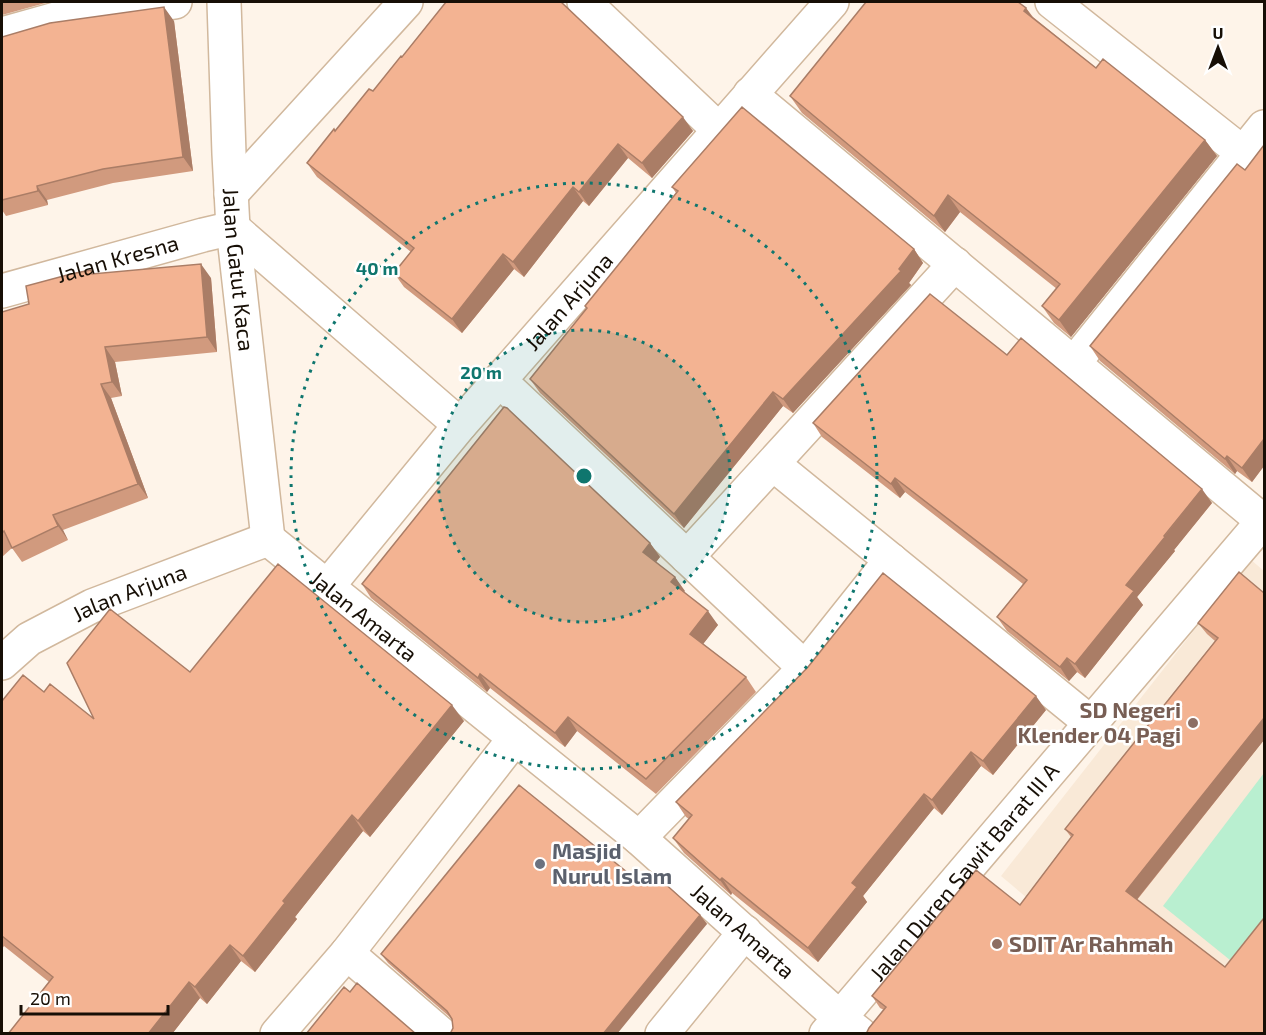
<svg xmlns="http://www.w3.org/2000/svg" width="1266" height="1035" viewBox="0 0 1266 1035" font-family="'Exo 2',sans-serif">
  <rect width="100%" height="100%" fill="#fef4e9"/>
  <path fill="#f9e9d7" d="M1250,559L1264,571V1033H1187L1001,876Z"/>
  <path fill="#b9efd0" d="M1264,773V918L1230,960L1163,906Z"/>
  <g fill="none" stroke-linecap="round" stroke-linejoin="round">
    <defs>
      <g id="minor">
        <path id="s1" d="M224,2L229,154L233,228L268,539"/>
        <path d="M584,2L719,130"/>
        <path d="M1052,2L1243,153"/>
        <path d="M2,34L56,19L175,2"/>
        <path d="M750,94L1264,522"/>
        <path d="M231,194L406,2"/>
        <path id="s2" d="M2,291L203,235L233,228L460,425"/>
        <path d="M1074,363L1264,127"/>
        <path d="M500,381L805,668"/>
        <path d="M773,464L1091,723"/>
        <path id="s3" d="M268,539L639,838L840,1018L860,1034"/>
        <path d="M687,557L955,264"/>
        <path id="s4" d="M327,587L460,425L832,2"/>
        <path id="s5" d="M2,663L29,639L92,606L268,539"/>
        <path d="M639,838L805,668L891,560"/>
        <path d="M347,953L441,1034"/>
        <path d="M277,1034L347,953L515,738"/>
        <path d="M662,1034L745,932"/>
        <path id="s6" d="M826,1034L1264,520"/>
      </g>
    </defs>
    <use href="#minor" stroke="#d1b89d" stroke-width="36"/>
    <use href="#minor" stroke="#fff" stroke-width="33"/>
  </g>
  <path fill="#d19a7e" d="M2,2H49L2,15Z
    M566,6L693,131L652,178L628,158L589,206L583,201L524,277L514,269L462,333L404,287L394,273L411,252L317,177L307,163L373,91L402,57Z
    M1026,8L1033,17L1096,68L1205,140L1217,156L1071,337L1054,323L1042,306L1057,289L960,212L945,232L802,113L790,96Z
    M174,21L193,171L113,183L47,200L48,205L6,216L2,210V37Z
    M1264,145V466L1252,482L1237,471L1235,474L1100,361L1090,346L1245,170Z
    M672,187L914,249L923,263L909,283L911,285L793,413L783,406L684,528L540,393L530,379L587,309L585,306L676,193Z
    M94,274L211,278L217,352L115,362L122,396L111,398L148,498L63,530L68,540L22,562L12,548L2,557V312L29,304Z
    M1007,355L1212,503L1174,550L1175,551L1137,597L1143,605L1085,678L1077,672L1069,681L1007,631L997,617L1023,584L905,492L900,498L822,437L813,423Z
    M650,543L660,557L656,562L675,577L684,592L718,625L703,644L746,677L756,692L656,794L577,731L565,747L490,688L487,692L371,598L362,584Z
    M1264,593V740L1137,900L1264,1034L884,1010L880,1008L872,996L1020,905L1071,837L1065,829L1215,641L1207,634L1198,623Z
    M190,672L464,721L370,837L363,831L295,917L297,919L255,972L241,961L207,1004L200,998L172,1034H8L49,982L4,946L2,949V701L44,692L94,719Z
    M1046,710L993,775L981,766L942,815L934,808L863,896L867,902L818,962L732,893L731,895L684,853L673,838L689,819L686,817L676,802Z
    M643,885L700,915L707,924L453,1028L452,1019L388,963L381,954Z"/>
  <path fill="#aa7d66" d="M164,7L174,21L193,171L183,157Z
    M1026,8L1038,25L1024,11Z
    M683,117L693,131L652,178L642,163Z
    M1205,140L1217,156L1071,337L1059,320Z
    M618,144L628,158L589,206L579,192Z
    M37,186L47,200L48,205L38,191Z
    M573,187L583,201L524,277L513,262Z
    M948,195L960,212L945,232L934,216Z
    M914,249L923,263L909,283L911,285L793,413L783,399L899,269Z
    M503,254L514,269L462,333L452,319Z
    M201,264L211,278L217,352L207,337Z
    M105,347L115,362L122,396L112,382Z
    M101,384L111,398L148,498L138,484Z
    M773,392L783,406L684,528L674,514Z
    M1264,439V466L1252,482L1242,468Z
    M1227,456L1237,471L1235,474L1225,459Z
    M895,478L905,492L900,498L891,484Z
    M1202,489L1212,503L1174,550L1175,551L1137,597L1143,605L1085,678L1075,664L1126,585Z
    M53,515L63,530L68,540L58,526Z
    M650,543L660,557L653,566L643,552Z
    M675,577L685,591L681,596L671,582Z
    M708,611L718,625L700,648L690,634Z
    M1067,658L1077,672L1069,681L1060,667Z
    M480,674L490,688L487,692L478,678Z
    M1036,696L1046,710L993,775L983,761Z
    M452,705L464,721L370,837L358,821Z
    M568,717L577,731L565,747L555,733Z
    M1264,718V740L1134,903L1126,891Z
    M971,752L981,766L942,815L932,800Z
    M924,794L934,808L863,896L867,902L818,962L808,948L852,883Z
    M352,815L363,831L295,917L297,919L255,972L243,956L283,901Z
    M722,878L732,893L731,895L720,880Z
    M700,915L707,924L617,1034H603Z
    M230,945L241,961L207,1004L195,987Z
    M189,982L200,998L172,1034H148Z"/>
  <path fill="#f3b392" stroke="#aa7d66" stroke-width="1.5" d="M446,2H561L683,117L642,163L618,144L579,192L573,187L513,262L503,254L452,319L394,273L414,248L307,163L334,129L335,131L369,89L373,91L401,56L402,57Z
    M866,2H1018L1026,8L1024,11L1096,68L1103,59L1205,140L1059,320L1042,306L1060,284L948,195L934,216L790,96Z
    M164,7L183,157L103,169L37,186L38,191L2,200V37L50,23Z
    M742,107L914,249L899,269L901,271L783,399L773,392L674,514L530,379L587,308L585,306L678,191L672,187Z
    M1264,145V439L1242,468L1227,456L1225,459L1090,346L1237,164L1245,170Z
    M201,264L207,337L105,347L112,382L101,384L138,484L53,515L58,526L12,548L4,531L2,533V312L29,304L26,286L71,274L91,270L92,274Z
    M930,294L1007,355L1021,338L1202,489L1164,536L1165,537L1126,585L1134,591L1075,664L1067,658L1060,667L997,617L1027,580L895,478L891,484L813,423Z
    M504,407L507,408L650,543L643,552L675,577L671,582L708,611L690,634L746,677L646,779L568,717L555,733L480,674L478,678L362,584Z
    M278,564L452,705L358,821L352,815L283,901L285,903L243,956L230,945L195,987L189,982L148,1034H8L53,977L2,936V701L23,675L44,692L50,684L94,719L67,663L110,609L190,672Z
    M1239,572L1264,593V718L1126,891L1225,967L1264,918V1034H866L869,1028L886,1007L872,996L976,870L1020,905L1073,835L1065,829L1218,638L1198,623Z
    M883,573L1036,696L983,761L971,752L932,800L924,794L852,883L857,887L808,948L722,878L720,880L673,838L692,815L676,802L808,667Z
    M519,785L643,885L653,873L700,915L603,1034H450L453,1028L452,1019L447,1011L381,954Z
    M357,983L416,1034H306L344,987L350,992Z"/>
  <circle cx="584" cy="476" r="146" fill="#0f766e" fill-opacity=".12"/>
  <g fill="none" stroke="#0f766e" stroke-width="3" stroke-dasharray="3 6">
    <circle cx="584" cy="476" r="146"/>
    <circle cx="584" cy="476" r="293"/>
  </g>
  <g fill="#8d6e63" stroke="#fff" stroke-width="2">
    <circle cx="1193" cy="723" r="6"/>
    <circle cx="997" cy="944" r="6"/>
  </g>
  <circle fill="#6b7280" stroke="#fff" stroke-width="2" cx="540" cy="864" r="6"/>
  <g text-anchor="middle" stroke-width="5" stroke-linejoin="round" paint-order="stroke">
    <g font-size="22" fill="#170f06" stroke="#fff">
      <text dy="8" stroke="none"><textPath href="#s2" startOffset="120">Jalan Kresna</textPath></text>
      <text dy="8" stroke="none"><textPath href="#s1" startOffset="268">Jalan Gatut Kaca</textPath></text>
      <text dy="8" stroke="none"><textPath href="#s4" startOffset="374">Jalan Arjuna</textPath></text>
      <text dy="8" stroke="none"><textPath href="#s5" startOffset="147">Jalan Arjuna</textPath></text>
      <text dy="8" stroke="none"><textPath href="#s3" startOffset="123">Jalan Amarta</textPath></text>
      <text dy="8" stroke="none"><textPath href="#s6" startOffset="213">Jalan Duren Sawit Barat III A</textPath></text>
      <text dy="8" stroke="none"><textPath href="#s3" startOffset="616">Jalan Amarta</textPath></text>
    </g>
    <g font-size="22" font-weight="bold" fill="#785e54" stroke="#fff" text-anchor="end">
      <text x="1181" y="718">SD Negeri<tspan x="1181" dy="25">Klender 04 Pagi</tspan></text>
      <text x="1009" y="952" text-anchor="start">SDIT Ar Rahmah</text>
    </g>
    <g font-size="22" font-weight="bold" fill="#5b616d" stroke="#fff" text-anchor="start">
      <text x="552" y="859">Masjid<tspan x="552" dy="25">Nurul Islam</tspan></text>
    </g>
  </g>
  <circle cx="584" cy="476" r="9" fill="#0f766e" stroke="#fff" stroke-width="3"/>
  <g font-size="18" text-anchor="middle" font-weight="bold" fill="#0f766e" stroke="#fff" stroke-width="5" stroke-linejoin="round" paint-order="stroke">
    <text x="377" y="275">40 m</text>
    <text x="481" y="379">20 m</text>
  </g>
  <rect width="1266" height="1035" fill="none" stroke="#170f06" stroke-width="6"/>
  <g transform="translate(1218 48)" stroke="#ffffff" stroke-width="4.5" paint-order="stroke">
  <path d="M0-4.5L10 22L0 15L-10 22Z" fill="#170f06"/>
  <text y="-9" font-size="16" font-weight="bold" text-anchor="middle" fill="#170f06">U</text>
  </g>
  <path d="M21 1005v9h147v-9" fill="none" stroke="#170f06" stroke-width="3"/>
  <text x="30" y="1005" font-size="18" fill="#170f06" stroke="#ffffff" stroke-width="4.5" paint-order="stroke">20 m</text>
</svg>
